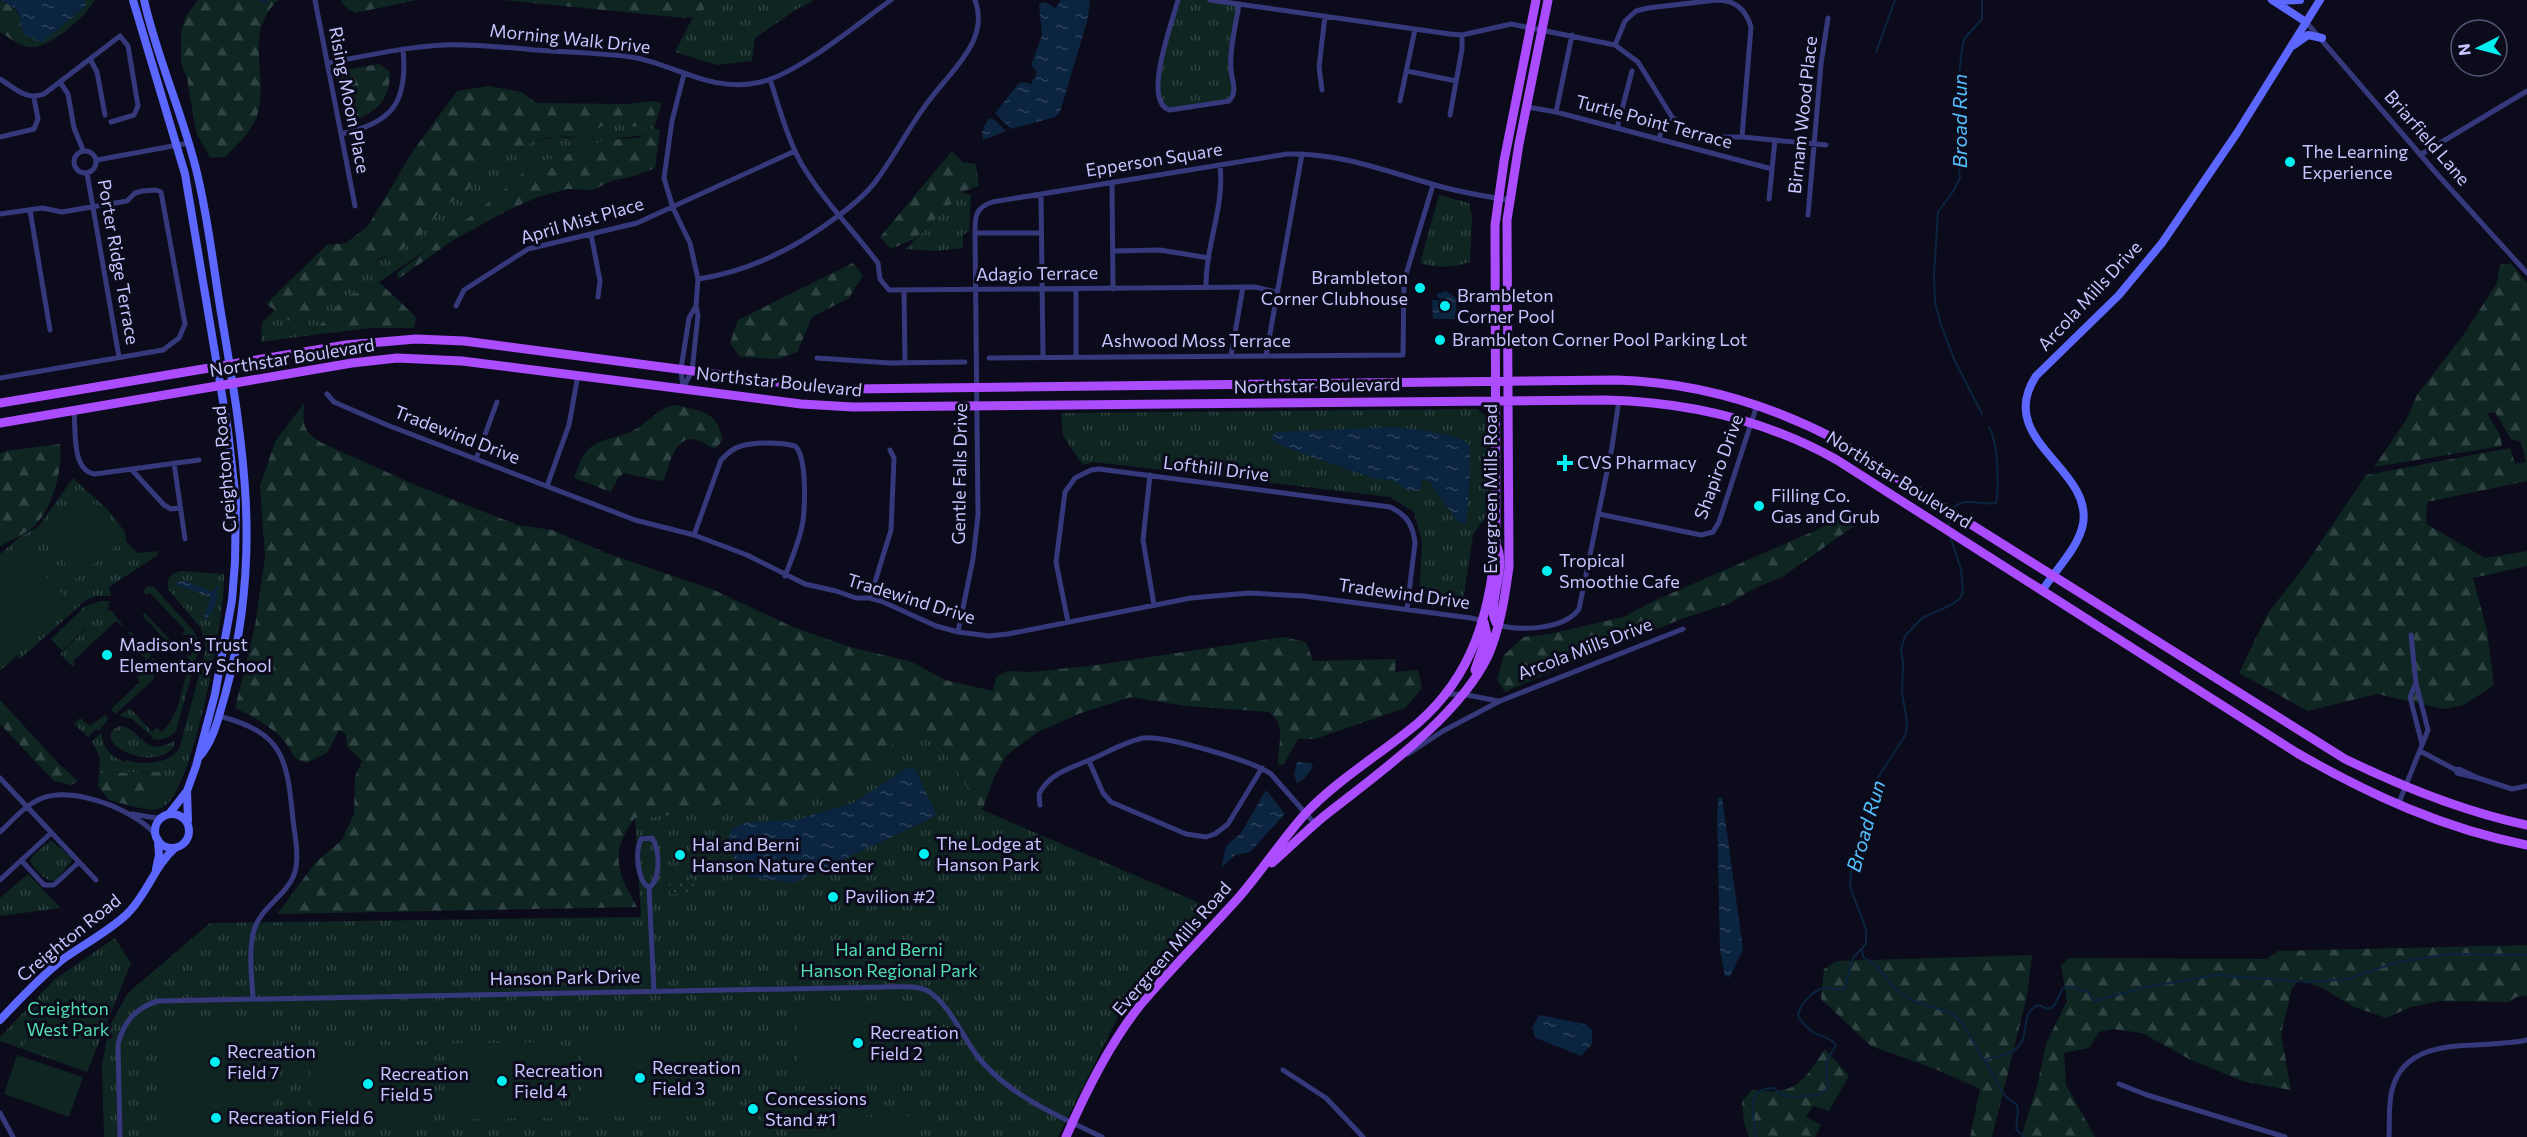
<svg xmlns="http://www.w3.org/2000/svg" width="2527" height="1137" viewBox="0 0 2527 1137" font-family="Commissioner,sans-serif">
  <defs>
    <pattern id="grass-tufts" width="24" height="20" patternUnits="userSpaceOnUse" patternTransform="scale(1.5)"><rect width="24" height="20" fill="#0e2522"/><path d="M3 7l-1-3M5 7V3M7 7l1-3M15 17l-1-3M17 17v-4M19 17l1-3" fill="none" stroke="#304343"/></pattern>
    <pattern id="forest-firs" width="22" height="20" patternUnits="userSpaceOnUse" patternTransform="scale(1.5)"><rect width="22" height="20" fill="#0e2522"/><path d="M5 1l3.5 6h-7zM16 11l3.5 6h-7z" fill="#304343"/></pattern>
    <pattern id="garden-dots" width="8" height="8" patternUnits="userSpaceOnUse" patternTransform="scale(1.5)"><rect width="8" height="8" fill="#0e2522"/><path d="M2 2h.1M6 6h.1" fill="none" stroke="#304343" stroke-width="1.8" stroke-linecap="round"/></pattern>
    <pattern id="water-ripples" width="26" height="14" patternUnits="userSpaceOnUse" patternTransform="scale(1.5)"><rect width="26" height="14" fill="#0b243f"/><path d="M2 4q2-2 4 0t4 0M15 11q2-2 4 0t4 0" fill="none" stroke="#2d425c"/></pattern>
  </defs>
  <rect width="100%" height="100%" fill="#0c0b1b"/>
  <path fill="url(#grass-tufts)" d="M714,0H815L797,9L755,38L752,61L717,65L675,52L693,17L713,3Z
    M1178,0H1210L1239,4L1231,60L1234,92L1231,99L1165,109L1157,83Z
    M654,101L662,103L654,128L644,135L606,140L558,158L535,162L498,195L438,242L379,282L363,291L345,296L321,324L304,336L261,342L262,322L275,310L290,321L305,322L338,284L354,280L368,264L384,258L427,229L442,208L466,193L500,144L514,152L530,142L556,137L568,138L589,134L601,126L655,107Z
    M962,192L971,195L969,231L963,235V248L936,251L906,249Z
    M1439,195L1469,203L1472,216L1470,262C1453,268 1437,268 1420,263Z
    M1477,409L1491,420L1492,507L1473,535L1462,607L1419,598L1422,542L1414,512L1390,497L1094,462L1083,465L1063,436L1061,413Z
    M73,478L108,510L125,532L126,541L137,553L157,551L158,555L109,587L111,596H96L86,600L20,659L17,655L0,671V554L21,536L38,527Z
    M181,571L224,574C226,613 195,781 166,805C158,812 145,810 136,806L160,772L99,773L100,758L92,741L101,733C104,748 109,756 125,762L126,760C145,765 166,765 179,749L206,649L201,628L168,589C166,579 171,573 181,571Z
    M148,586L154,587L192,629L197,637L199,648L176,731C169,738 162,741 152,739L153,737L132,719L119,716L130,708L152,732L157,728L162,732C180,716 183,682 190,660L185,655L191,656L192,647L189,634L182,636L185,630L150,593L145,595L144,590Z
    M100,601H110L107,611L111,610L125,628L116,621L73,661L75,664L73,667L60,654L86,629L75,616L84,607Z
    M148,610L145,613L171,641L175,639L179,645L177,649L164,646L167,642L143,616L140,618Z
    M130,631L152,654L147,660L129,642L131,637L128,633Z
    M153,658L158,662L153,680L115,714L111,709L140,682L137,677L147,668L145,665Z
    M105,715L108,719L99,731L96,729L89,736L90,739L74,724L80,718L90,726Z
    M120,726C142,728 143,759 174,741V747C151,775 86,739 120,726Z
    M914,730L929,741H939L980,809L1216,910L1160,966L1119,1015L1058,1137H104L102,1066L109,1027L128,993L210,923L641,917L635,818L684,814L726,803L778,808L870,765L884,750Z
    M51,840L71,857L72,861L55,881C45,882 35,869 30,861L32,856Z
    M28,874L61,908L0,916V898Z
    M115,938L131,963L87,1072L0,1041V1037L54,980Z"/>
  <path fill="url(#forest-firs)" d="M0,0C14,7 21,12 22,28L42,41L86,6L84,0H95C86,16 50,49 30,47C20,47 9,37 0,32Z
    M198,0H278C242,34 270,75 257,116C251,133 237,145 225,157L210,158L196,132L187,78L181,64V31L186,16Z
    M341,0H417L355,13L344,6Z
    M504,0H714L713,3L693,17L685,18Z
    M379,64L390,72C390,99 378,112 353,120C341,109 339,85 342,70Z
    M489,86L521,92L537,103L627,104L654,101L656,114C636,134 634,124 610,124C601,124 597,131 589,134C579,138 567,136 557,137C541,137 527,144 514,152L500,145L466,193L442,208L427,229L402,249L368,264L354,280L338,284L305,322L290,321L266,304L327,245L346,243L368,226L413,151L457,91Z
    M654,128L660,130L655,168L634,176L611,181L593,190L567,189L538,197L506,211L452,241L398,279L397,273L498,195L535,162L558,158L606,140L636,138L644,135Z
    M952,151L962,162L976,164L979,186L964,191L916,238L891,249L880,237Z
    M853,263L863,275L849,298L812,317L797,352L779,359L740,357L730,343L738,320Z
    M2511,263L2527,283V481L2427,502L2426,524L2485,558L2527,551V566L2473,578L2487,631L2494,685L2464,705L2444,709L2377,694L2308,711L2239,673L2268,613L2304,567L2366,475L2510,448L2515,464L2526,462L2521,442L2511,439L2495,412L2487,413L2500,435L2502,446L2374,467L2406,420L2417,395L2464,334L2497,283L2500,265Z
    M379,282L416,317L414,328H371L304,336L321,324L345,296L363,291Z
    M304,403C303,426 302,430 322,443L413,484L518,525L552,530L606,553L714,590L793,627L850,647L912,662L945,680L993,691L996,677L1007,671L1032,672L1097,665L1283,637L1306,642L1313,661L1396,659L1395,672L1418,670L1422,688L1405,708L1315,739H1298L1284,764L1278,765C1277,744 1288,727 1269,712L1186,706L1131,697L1078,714L1038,732L1007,755L994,777L983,808L980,809L939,741H929L914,730L884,750L849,789L778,808L726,803L684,814L635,818C609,852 617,873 637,907L277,914L316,862L342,840L354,814L355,777L362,761L347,747L346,734L339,730L327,753L306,763L295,758C283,732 260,720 235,708L255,626L265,557L260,486L275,442Z
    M676,405C703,412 716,410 723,440L715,449C708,446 698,439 691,439C674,439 669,467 664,479L660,481L624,473L618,478L611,492L574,478C578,468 581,456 589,449C601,437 618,439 632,431C648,424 658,407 676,405Z
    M60,444C63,470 53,509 33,527C23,536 10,539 0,547V454L6,451Z
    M1847,514L1860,522L1782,577L1755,588L1728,604L1684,618L1564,666L1505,692L1497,680L1504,655L1524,637L1550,634L1623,617L1658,599L1812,532Z
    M0,700L59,764L78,781L71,785L54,781L0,724Z
    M160,772L163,773C159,791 152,798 136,806L143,809L109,800L98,786L99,773Z
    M2527,945V996L2516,997L2509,1002L2439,1001L2411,1007L2386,1018L2354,1007L2324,989L2300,979L2292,988L2281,1034L2291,1090L2245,1082L2191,1060L2142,1033L2112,1029L2099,1032L2089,1048L2064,1053L2066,1085L2095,1137H2021L2037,1086L2046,1044L2067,1001L2061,965L2069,958L2267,959L2278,951Z
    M2032,955L2027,996L1992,1137H1970L1980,1089L1933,1068L1871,1046L1821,999L1824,969L1837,961Z
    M1825,1049L1849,1076L1829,1111L1813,1106L1806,1117L1821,1125L1815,1137H1749L1744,1123L1742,1101L1752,1090C1795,1096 1803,1083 1825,1049Z"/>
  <path fill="url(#garden-dots)" d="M693,879L694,893L670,894L669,881Z"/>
  <path fill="#0e2522" d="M79,489L122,533L123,540L76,579C50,548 50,519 79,489Z
    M26,554L65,597L0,656V578Z
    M75,616L86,628L62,651L51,639Z
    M69,1001L103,1013L83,1067L24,1046L35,1015L61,1024Z
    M917,1001L919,1083L798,1086L797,1003Z
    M272,1023L274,1137H159L158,1025Z
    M696,1039L697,1115L583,1117L582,1041Z
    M559,1042L560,1118L445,1119L444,1044Z
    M425,1045L426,1121L311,1122L310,1047Z
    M17,1055L83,1077L69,1117L4,1094Z
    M919,1116V1137H799V1118Z"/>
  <path fill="url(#water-ripples)" d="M0,0H84L86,6L42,42L24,35C17,12 24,12 0,0Z
    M1061,0H1090L1088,18L1060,112L1055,117L1011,129L995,113L1018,84L1024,82L1031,84L1037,72L1031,65L1042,35L1039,4L1044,2L1056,8Z
    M989,118L995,120L1006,131L983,140L982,131L985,130L983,128Z
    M1446,291L1456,298L1457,319H1433L1432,300L1447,301L1446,299L1438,298L1437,294Z
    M1397,427C1417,430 1453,433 1469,444C1472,450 1468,520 1465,525L1456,520L1429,481L1422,480L1420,491L1405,489L1392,480L1376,479L1309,456L1278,444L1270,439L1276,432Z
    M185,581L212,592L217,586L220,587L216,592L218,594L216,603L207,619L203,620L211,597L176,585L177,582Z
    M1297,762L1311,763L1313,767L1304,779L1297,783L1294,775Z
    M907,768L915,769L936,814L932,818L793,883L750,877L743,873L737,866L728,842L731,829L748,822L796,820L853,803Z
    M1266,790L1285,814L1250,852L1235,855L1221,868L1226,846L1241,833Z
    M1722,797L1743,949L1730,977L1725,976L1720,950L1717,817L1718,798Z
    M1539,1015L1585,1024L1592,1030V1044L1581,1056L1536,1038L1532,1028Z"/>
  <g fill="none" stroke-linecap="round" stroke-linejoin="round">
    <path stroke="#0b243f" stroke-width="2" d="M259,0L266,2L267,0
      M1982,0V19L1964,39L1962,50L1957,90L1960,135L1957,151L1960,178L1954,190L1938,212L1934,275L1935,303L1941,325L1954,359L1982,414
      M1876,52L1895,0
      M1951,510C1964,495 1980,506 1996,503C1999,485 1998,442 1989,427
      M1949,515V528
      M1862,950L1863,957L1876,965L1897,991L1914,1001L1951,1013L1963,1024L2005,1096L2017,1105L2018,1111L2016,1129L2024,1137
      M1984,1060C1994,1056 2008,1056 2016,1049C2031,1037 2019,1013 2038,1005L2048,1009L2054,1006L2063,988L2071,987L2088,992L2095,1001L2142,988L2215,975L2307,982L2348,979L2397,962L2449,954L2527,955
      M1756,1137C1755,1119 1742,1088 1774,1088L1782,1095L1792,1097L1819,1095L1826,1090L1828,1085L1826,1062L1836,1045C1831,1037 1821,1037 1813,1032C1807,1028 1802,1022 1798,1016C1799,1005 1813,990 1824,988C1831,987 1837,990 1844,989L1853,958L1866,944V929L1850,887L1851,871L1869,824L1877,779L1906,734L1907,721L1902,693L1903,663L1901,649L1905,636L1922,618L1953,604L1960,598L1963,592L1961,569L1950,536"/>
    <path stroke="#35397b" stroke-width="5" d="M315,0L355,206
      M1178,0C1173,20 1141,103 1170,110L1229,101C1238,92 1232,81 1231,70C1229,49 1236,25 1239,4
      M1210,0L1450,34L1462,35L1511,24L1615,45L1638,62L1672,117L1687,129L1710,137H1742L1826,145
      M2306,22L2437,174L2527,273
      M1615,45L1625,21L1636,11L1648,8L1717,0C1735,0 1746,10 1751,27L1742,137
      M90,59L97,72L105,115
      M327,63C366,56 404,47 443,45C474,44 504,47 534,50C564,52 595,53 625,56C674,62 708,94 761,82C799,73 857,24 891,0
      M1407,71L1456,81
      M0,79C15,88 26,101 44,94L120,36L128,46L138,106L134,115L111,122
      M770,79C779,107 787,137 801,163C822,199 853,230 878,263L880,279L889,290L1255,287L1276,292
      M60,82L68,94L74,128L83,150
      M1322,90L1319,67L1325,16
      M1400,101L1415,29
      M1527,107L1556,112L1772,169
      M1556,112L1572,35
      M1450,115L1462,49V35
      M1617,128L1632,71
      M341,134C393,123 408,102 403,49
      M0,137L34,129L38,119L34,98
      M1659,139L1662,128L1672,117
      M74 162a11 11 0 1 1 22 0a11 11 0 1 1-22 0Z
      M2420,155L2527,91
      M97,160L189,143
      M87,173L119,357
      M1112,182L1113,289
      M1041,194L1043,357
      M1769,199L1775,140
      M30,210L50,330
      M0,214L42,208L62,212L127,201L135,193L142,191L156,190L161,192L185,324L179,338L163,350L0,378
      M1808,215L1821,64L1828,18
      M975,233H1041
      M591,234L600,281L598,297
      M1113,251L1160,250L1209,258
      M698,279C751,271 796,248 838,216C853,205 868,193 878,178C897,152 911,123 931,98C953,69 990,39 975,0
      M1206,288C1205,246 1225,207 1220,165
      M1076,289V357
      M904,291L905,362
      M456,306L464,290L528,249L637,223L795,151
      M1231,356L1243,287
      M1266,356L1302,154
      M817,358L890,363L965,362
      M989,358L1403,355L1404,281L1433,185
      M683,388L692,371L698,315L696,306
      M683,389L681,369L689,318L696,306L698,279L690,243L673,208L664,178L672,121L684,74
      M327,394L334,402L387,425L635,520L694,535L747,555L805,584L836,591L856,598H870L881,601L936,626L958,632L989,636L1008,634L1191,598L1249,593L1304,596L1471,618L1484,621
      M74,410C76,429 71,471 95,474L199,460
      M476,459L497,402
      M174,463L185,539
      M131,469L164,505L171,509L180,508
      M1150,475L1143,540L1154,605
      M547,486L569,425L578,375
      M1599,514L1701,535L1713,532L1719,522L1757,405
      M694,535L721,460C727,454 733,448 741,446C755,442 781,442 795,446C807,456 805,505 803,521C800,540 792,558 785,576
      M870,598L891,530L894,458L890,450
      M1068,622L1056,562L1065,492L1075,478L1091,470L1099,469L1390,507C1407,515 1413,525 1415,543L1407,609
      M1498,625C1520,631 1564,630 1579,609L1612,447L1619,400
      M958,632L973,559L978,515L975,233C975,217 975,208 992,202L1287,154C1341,153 1381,170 1432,184C1457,192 1483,196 1509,200
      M2416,683L2410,697L2422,744
      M1446,695C1458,691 1484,699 1499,701
      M219,716C284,733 287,758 293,820C295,837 300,858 294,875C285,897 261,907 254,930C248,951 252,978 253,999
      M2420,751L2456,770L2457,773L2478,778L2459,769L2456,770
      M1408,754L1443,731L1500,701L1683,629
      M1089,761L1103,793L1111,802L1186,834L1206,837L1215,834L1228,824L1262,768
      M0,778L96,880
      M2478,778L2512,789L2527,786
      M1040,805L1039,794C1049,774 1068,769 1087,761C1105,754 1123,742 1143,738C1164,735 1253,761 1271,774L1315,824
      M2398,805L2428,730L2416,683L2411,635
      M132,814L156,818L163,816
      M0,832C12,821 24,806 40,799C72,785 133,809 155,834
      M21,860L44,885H54L79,862
      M0,880L50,834
      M649,888C637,880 635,852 641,839L652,838C660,850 661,879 649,888L654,991
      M1283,1070L1326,1098L1363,1137
      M2119,1084L2147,1095L2285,1137
      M0,1113L13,1137
      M120,1137L118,1044C124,1022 135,1008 158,1001L887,987C899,987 917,985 928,991C953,1007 964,1043 984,1064C1016,1099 1061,1117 1102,1137
      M2389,1137C2390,1122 2388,1105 2392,1090C2407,1031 2482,1051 2527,1040"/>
    <path stroke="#5c67ff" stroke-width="8" d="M133,0L185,174L228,431L236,502L235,562L232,600L215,694L196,766L187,791L169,814
      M144,0C157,58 182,112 196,169C208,216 213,265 221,313C244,448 263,559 225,695C219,715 214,741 199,757
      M2272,0L2306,22
      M2277,1L2300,0
      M2294,45L2308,35L2322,38
      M2042,591C2055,570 2078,549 2083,524C2093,468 1994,440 2036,376L2119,295L2162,243L2237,133L2320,0
      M187,791L188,821
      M155 831a17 17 0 1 1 34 0a17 17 0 1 1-34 0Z
      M156,869L159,855L158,840
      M0,1020C20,999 40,977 63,959C84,944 108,932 127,914C147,895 155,865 175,848"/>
    <path stroke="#ab4cff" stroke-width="9" d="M0,403L346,345L416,339L464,341L800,385L851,389L1616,380C1694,382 1766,403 1835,439L2345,759C2403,787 2464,812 2527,825
      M0,423L352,363L397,358L462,361L801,404L853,407L1606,400C1688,402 1766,420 1837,460L2297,753C2370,795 2445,829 2527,845
      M1496,545C1509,569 1483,610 1498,625
      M1475,670L1487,635L1484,622
      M1272,863C1289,848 1305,832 1323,817C1376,775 1458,718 1488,656C1500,628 1505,597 1509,567L1507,220L1519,144L1548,0
      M1066,1137C1086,1091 1110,1042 1142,1003C1173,966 1208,932 1240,896C1263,869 1282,840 1305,814C1338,779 1381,754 1418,723C1473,675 1489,615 1496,545L1495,225L1504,161L1536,0"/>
  </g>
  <g fill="#00eff0" stroke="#0c0b1b" stroke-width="2">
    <circle cx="2290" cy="162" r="6"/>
    <circle cx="1420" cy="288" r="6"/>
    <circle cx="1445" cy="306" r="6"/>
    <circle cx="1440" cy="340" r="6"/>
    <path d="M1562 454h6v6h6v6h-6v6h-6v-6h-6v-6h6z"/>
    <circle cx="1759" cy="506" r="6"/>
    <circle cx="1547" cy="571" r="6"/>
    <circle cx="107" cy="655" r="6"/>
    <circle cx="924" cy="854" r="6"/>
    <circle cx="680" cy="855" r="6"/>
    <circle cx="833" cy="897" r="6"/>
    <circle cx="858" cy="1043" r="6"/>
    <circle cx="215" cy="1062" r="6"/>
    <circle cx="640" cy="1078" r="6"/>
    <circle cx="502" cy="1081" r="6"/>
    <circle cx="368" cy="1084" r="6"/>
    <circle cx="753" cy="1109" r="6"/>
    <circle cx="216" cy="1118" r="6"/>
  </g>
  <g text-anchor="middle" stroke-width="6" stroke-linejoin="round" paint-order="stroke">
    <g font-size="18" fill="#c6c5ff" stroke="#0c0b1b">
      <text transform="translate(570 39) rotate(6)" y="6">Morning Walk Drive</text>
      <text transform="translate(349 100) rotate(79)" y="6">Rising Moon Place</text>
      <text transform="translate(1803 115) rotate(-84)" y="6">Birnam Wood Place</text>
      <text transform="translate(1654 122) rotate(15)" y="6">Turtle Point Terrace</text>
      <text transform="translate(2427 138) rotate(49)" y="6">Briarfield Lane</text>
      <text transform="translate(1154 160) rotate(-9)" y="6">Epperson Square</text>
      <text transform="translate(582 221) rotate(-16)" y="6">April Mist Place</text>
      <text transform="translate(118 262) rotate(80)" y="6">Porter Ridge Terrace</text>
      <text transform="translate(1037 274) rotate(-1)" y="6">Adagio Terrace</text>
      <text transform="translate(2090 296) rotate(-47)" y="6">Arcola Mills Drive</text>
      <text x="1196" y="347">Ashwood Moss Terrace</text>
      <text transform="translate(292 358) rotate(-9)" y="6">Northstar Boulevard</text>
      <text transform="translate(779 382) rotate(6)" y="6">Northstar Boulevard</text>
      <text transform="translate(1317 386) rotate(-1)" y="6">Northstar Boulevard</text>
      <text transform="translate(457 435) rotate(21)" y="6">Tradewind Drive</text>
      <text transform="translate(1719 467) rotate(-70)" y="6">Shapiro Drive</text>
      <text transform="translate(225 469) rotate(-95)" y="6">Creighton Road</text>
      <text transform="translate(1216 469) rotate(7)" y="6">Lofthill Drive</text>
      <text transform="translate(960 474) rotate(-89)" y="6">Gentle Falls Drive</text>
      <text transform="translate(1899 480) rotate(32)" y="6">Northstar Boulevard</text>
      <text transform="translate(1491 489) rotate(-90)" y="6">Evergreen Mills Road</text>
      <text transform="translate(1404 594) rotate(8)" y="6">Tradewind Drive</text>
      <text transform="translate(911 599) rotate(17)" y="6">Tradewind Drive</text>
      <text transform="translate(1585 649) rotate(-21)" y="6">Arcola Mills Drive</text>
      <text transform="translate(69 938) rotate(-39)" y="6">Creighton Road</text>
      <text transform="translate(1172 949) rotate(-49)" y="6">Evergreen Mills Road</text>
      <text transform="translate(565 978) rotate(-1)" y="6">Hanson Park Drive</text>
    </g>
    <g font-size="18" fill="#c6c5ff" stroke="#0c0b1b" text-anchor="start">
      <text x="2302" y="158">The Learning<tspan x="2302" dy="21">Experience</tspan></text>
      <text x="1408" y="284" text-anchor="end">Brambleton<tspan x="1408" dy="21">Corner Clubhouse</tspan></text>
      <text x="1457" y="302">Brambleton<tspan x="1457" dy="21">Corner Pool</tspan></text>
      <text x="1452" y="346">Brambleton Corner Pool Parking Lot</text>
      <text x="1577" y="469">CVS Pharmacy</text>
      <text x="1771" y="502">Filling Co.<tspan x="1771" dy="21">Gas and Grub</tspan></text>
      <text x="1559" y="567">Tropical<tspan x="1559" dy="21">Smoothie Cafe</tspan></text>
      <text x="119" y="651">Madison's Trust<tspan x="119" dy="21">Elementary School</tspan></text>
      <text x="936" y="850">The Lodge at<tspan x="936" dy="21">Hanson Park</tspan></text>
      <text x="692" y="851">Hal and Berni<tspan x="692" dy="21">Hanson Nature Center</tspan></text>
      <text x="845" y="903">Pavilion #2</text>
      <text x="870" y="1039">Recreation<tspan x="870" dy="21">Field 2</tspan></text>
      <text x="227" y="1058">Recreation<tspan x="227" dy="21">Field 7</tspan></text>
      <text x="652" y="1074">Recreation<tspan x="652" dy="21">Field 3</tspan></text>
      <text x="514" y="1077">Recreation<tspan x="514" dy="21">Field 4</tspan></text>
      <text x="380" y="1080">Recreation<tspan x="380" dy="21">Field 5</tspan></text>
      <text x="765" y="1105">Concessions<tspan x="765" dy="21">Stand #1</tspan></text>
      <text x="228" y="1124">Recreation Field 6</text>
    </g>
    <g font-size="18" fill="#52deae" stroke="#0c0b1b">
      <text x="889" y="956">Hal and Berni<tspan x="889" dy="21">Hanson Regional Park</tspan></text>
      <text x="68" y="1015">Creighton<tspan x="68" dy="21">West Park</tspan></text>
    </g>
    <g font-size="20" font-style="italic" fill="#53c0ff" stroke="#0c0b1b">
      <text transform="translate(1960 121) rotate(-90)" y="7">Broad Run</text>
      <text transform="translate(1866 826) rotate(-74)" y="7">Broad Run</text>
    </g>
  </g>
  <g transform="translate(2479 48) rotate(264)"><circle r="28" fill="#0c0b1b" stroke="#565576" stroke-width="1.5"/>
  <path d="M0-4.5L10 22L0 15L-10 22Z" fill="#00eff0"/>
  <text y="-9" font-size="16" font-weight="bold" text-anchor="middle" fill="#c6c5ff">N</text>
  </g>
</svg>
